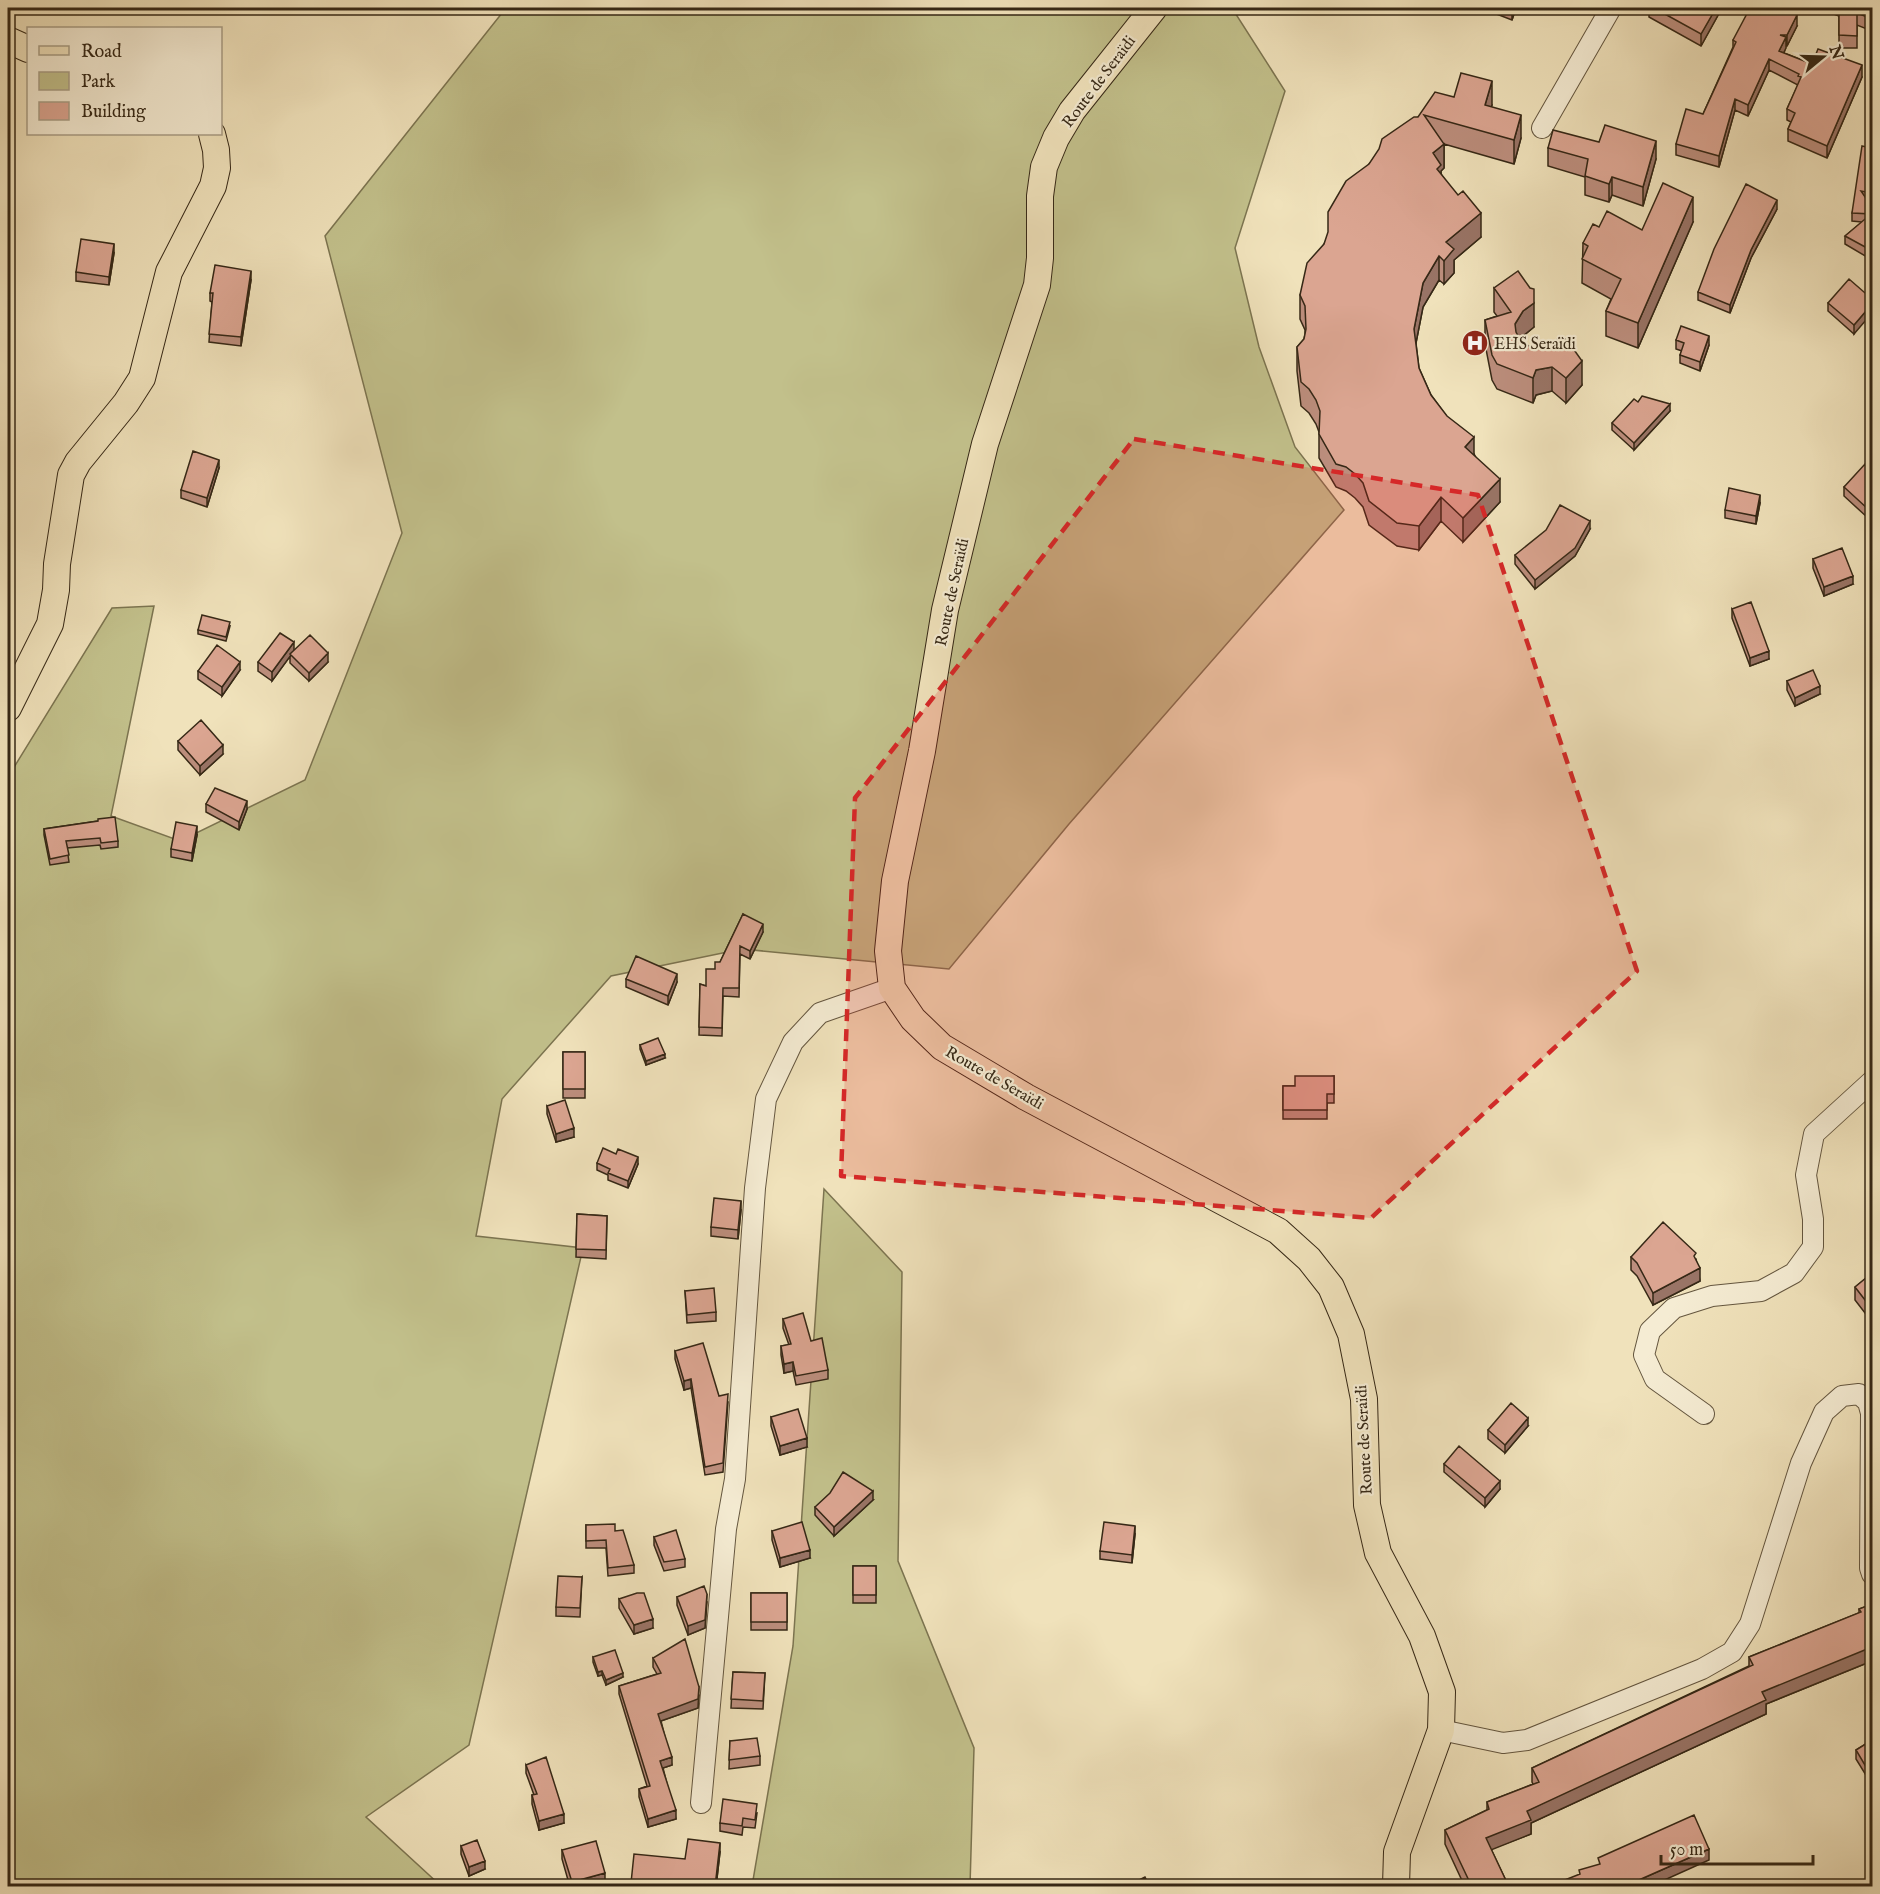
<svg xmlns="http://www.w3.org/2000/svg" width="1880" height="1894" viewBox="0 0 1880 1894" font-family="'IM FELL English',serif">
  <rect width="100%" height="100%" fill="#f0e2bb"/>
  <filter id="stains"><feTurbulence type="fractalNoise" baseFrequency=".00333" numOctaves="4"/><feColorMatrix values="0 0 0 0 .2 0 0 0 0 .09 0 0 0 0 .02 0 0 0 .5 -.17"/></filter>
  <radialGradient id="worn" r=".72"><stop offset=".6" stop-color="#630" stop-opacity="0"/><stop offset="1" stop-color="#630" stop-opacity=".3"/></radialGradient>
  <path fill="#c2c08b" stroke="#7c7450" stroke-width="1.5" d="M506,8H1232L1285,91L1235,248L1259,347L1295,447L1344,510L1069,824L949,969L742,949L611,976L502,1099L476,1236L583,1248L469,1745L366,1817L441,1886H8V777L112,608L154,606L111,816L180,841L305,780L402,533L325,236Z
    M824,1189L902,1272L898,1561L974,1748L970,1886H752L793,1646Z"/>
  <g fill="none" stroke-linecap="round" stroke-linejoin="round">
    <defs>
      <path id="minor" d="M1542,128L1611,8
        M1704,1414L1655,1379L1644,1355L1650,1331L1674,1308L1712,1296L1761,1291L1794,1273L1813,1247V1219L1806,1175L1814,1134L1872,1081
        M1441,1730L1503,1743L1527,1740L1702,1669L1732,1652L1750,1624L1801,1463L1824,1412L1842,1396L1859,1394L1868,1402L1871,1413L1870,1568L1872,1574
        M701,1803L726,1529L735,1479L755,1188L766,1099L793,1042L820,1013L892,988"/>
      <path id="major" d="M1154,8L1072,111L1056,138L1044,167L1040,196V258L1037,285L985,444L945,610L922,751L895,881L888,951L892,988L913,1019L942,1047L1026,1097L1278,1231L1309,1259L1331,1287L1351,1334L1364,1399L1367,1505L1378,1553L1422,1636L1442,1692L1441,1730L1397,1852L1396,1886
        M8,40L28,49
        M8,708L50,624L56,590L57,564L71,475L78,462L126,403L142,378L169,272L213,186L217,168L216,150L212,134"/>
    </defs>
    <use href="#minor" stroke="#64563f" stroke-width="22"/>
    <use href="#major" stroke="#362816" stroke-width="28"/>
    <use href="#minor" stroke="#f5ecd3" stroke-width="20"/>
    <use href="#major" stroke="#f0e2bb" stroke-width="26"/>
  </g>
  <path fill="#bc8e7d" stroke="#362816" stroke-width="1.5" d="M1486,8H1516L1512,20L1486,10Z
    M1649,8H1722L1701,46L1649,17Z
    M1823,8H1872V31L1857,25V48H1839V16L1823,10Z
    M1797,26L1787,46H1786L1784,53L1812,64L1862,77L1827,158L1788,141V129L1791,122L1787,120V109L1798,85L1769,70L1748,116L1735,110L1719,167L1676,155V144L1703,114L1733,47V40Z
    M1454,97L1492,105L1491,107L1521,138L1514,164L1444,144V168L1441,171V174L1481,237L1454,260V273L1444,284L1439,280L1423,307L1416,343L1419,368L1431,395L1474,454L1500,502L1463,542L1441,521L1419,550L1397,546L1369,525L1363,507L1355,498L1346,491L1336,487L1319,458V432L1316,424L1309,413L1301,406L1297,371V347L1304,339L1305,334V330L1300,319V295L1324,244L1369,164L1418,117Z
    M1548,148L1656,159L1643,206L1612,195L1609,202L1585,195V177L1548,166Z
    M1872,148V201L1868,200L1872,207V257H1867L1845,244V236L1862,222L1852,221V213Z
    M1777,209L1751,258L1730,313L1698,300V292Z
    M1693,222L1638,348L1606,336V311L1611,299L1582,283L1583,243L1599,227L1642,230Z
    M114,253L109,285L76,281V272Z
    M251,280L241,346L209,342L212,302L210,301V293Z
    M1494,288L1534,327L1523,336L1520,340L1526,345L1540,349L1572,347L1582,385L1566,403L1552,391L1536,395L1533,403L1497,389L1492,380L1485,344V320L1497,316L1494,312Z
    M1872,299L1854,334L1828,311V303Z
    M1676,340L1709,345L1700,371L1680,363V355L1682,351L1676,349Z
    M1638,402L1670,411L1634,450L1612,430V423Z
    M219,468L207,507L181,498V490Z
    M1872,471L1868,518L1844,496V487Z
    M1760,503L1756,524L1725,518V510Z
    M1590,529L1575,556L1535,589L1515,564V555Z
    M1813,559L1853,584L1824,596L1813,568Z
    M1732,609L1769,659L1750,666L1732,618Z
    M230,626L226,641L198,634V630Z
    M294,651L328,662L309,681L290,663V656L272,681L258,671V662Z
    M1872,654V675L1868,660V655Z
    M240,670L222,696L198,679V671Z
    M1787,681L1820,694L1795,706L1787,690Z
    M178,741L223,754L200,775L178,750Z
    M206,804L247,809L239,830L206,812Z
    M98,821L118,841V847L101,849L100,845L67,848L69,862L50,865L44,835V829Z
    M197,835L192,861L171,857V849Z
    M743,914L763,932L750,959L740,954L739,997L723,996L722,1036L699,1035L700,984L706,986L720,962Z
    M626,979L677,982L668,1005L626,987Z
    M640,1045L665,1058L646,1065L640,1049Z
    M563,1052H585V1098H563Z
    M1334,1076V1103H1327V1119H1283V1086H1295Z
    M547,1106L574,1137L556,1142L547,1114Z
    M597,1163L638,1164L628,1188L608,1180V1175L597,1170Z
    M741,1210L738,1239L711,1236V1227Z
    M577,1214L607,1216L606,1259L576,1257Z
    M1631,1257L1696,1259L1700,1281L1653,1305L1637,1276L1631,1270Z
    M1872,1273V1322L1855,1300V1287Z
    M685,1291L716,1312V1321L687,1323Z
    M783,1319L811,1341L828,1370V1379L796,1385L793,1371L784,1373L781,1355V1346L789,1345L783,1328Z
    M675,1351L719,1396L728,1402L723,1472L705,1475L691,1388L684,1390L675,1359Z
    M771,1417L807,1447L780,1455L771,1426Z
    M1528,1426L1505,1453L1488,1439V1430Z
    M1444,1464L1500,1489L1485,1507L1444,1472Z
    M873,1500L834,1536L815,1515V1507Z
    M586,1525L615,1531L634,1565V1573L608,1576L606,1548H586Z
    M772,1531L810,1558L780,1567L772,1540Z
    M1135,1534L1132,1563L1100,1559V1551Z
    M654,1537L685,1559V1567L664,1571L654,1545Z
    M853,1566H876V1603H853Z
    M582,1577L580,1617L556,1616V1607Z
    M751,1593H787V1630H751Z
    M677,1597L707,1602L705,1628L688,1635L677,1605Z
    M619,1599L653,1628L634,1634L619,1608Z
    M1872,1604V1661L1766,1704V1714L1531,1823V1834L1491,1849L1509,1887H1465L1445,1844V1830L1487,1810V1802L1533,1784L1532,1782V1768L1749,1666V1657L1859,1613V1609Z
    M593,1657L623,1677L606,1685L602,1675L598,1676L593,1662Z
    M653,1658L699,1695L698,1708L661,1721L672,1765L663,1768L676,1819L648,1827L639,1797V1789L647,1786L619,1694V1686L657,1674L653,1667Z
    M733,1672L765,1673L763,1709L731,1708Z
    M1872,1740V1785L1856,1759V1750Z
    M730,1741L760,1756V1765L729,1769Z
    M526,1765L564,1823L539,1830L532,1804V1795H534L526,1773Z
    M757,1813L755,1828L743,1827L742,1835L720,1831V1823Z
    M461,1846L485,1869L469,1876L461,1854Z
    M562,1850L605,1881L586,1887H570L562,1859Z
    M720,1852L716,1887H631V1883L685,1859Z"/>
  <path fill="#997466" stroke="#362816" stroke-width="1.5" d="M1513,8H1516L1512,20V11Z
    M1716,8H1722L1701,46V34Z
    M1797,15V26L1787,46V35Z
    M1786,37V48L1779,62V51Z
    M1769,59V70L1748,116V105Z
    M1862,65V77L1827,158V146Z
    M1492,81V105L1485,129V105Z
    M1735,99V110L1719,167V156Z
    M1521,115V138L1514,164V140Z
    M1656,141V159L1643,206V187Z
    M1444,144V168L1441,171V189L1433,153Z
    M1612,177V195L1609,202V184Z
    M1693,197V222L1638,348V323Z
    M1777,200V209L1751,258L1730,313V305L1751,250Z
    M1481,213V237L1454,260V273L1444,284V261L1446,242Z
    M114,244V253L109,285V277Z
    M1439,256V280L1423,307L1414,353V329L1423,283Z
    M251,271V280L241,346V337Z
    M1534,303V327L1523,336L1515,349V324L1523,311Z
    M1872,304V313L1854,334V325Z
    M1709,336V345L1700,371V362Z
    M1582,361V385L1566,403V378Z
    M1552,367V391L1536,395L1533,403V378L1536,370Z
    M1670,404V411L1634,450V443Z
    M1474,437V460L1465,447Z
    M219,460V468L207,507V498Z
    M1500,479V502L1463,542V518Z
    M1760,495V503L1756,524V516Z
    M1441,497V521L1419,550V526Z
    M1872,504V512L1868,518V509Z
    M1590,521V529L1575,556L1535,589V580Z
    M1853,576V584L1824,596V587Z
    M294,642V651L272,681V672Z
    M1769,651V659L1750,666V658Z
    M328,653V662L309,681V673Z
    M240,662V670L222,696V687Z
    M1820,686V694L1795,706V698Z
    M223,745V754L200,775V766Z
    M247,801V809L239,830V822Z
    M197,826V835L192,861V853Z
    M763,924V932L750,959V951Z
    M677,974V982L668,1005V996Z
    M665,1054V1058L646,1065V1061Z
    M574,1128V1137L556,1142V1134Z
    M638,1157V1164L628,1188V1181Z
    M741,1201V1210L738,1239V1230Z
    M1700,1268V1281L1653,1305V1293Z
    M793,1362V1371L784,1373V1364Z
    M691,1379V1388L684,1390V1381Z
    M1528,1418V1426L1505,1453V1445Z
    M807,1438V1447L780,1455V1446Z
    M1500,1481V1489L1485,1507V1498Z
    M873,1491V1500L834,1536V1527Z
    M1135,1526V1534L1132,1563V1555Z
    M810,1550V1558L780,1567V1558Z
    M707,1594L705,1628L688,1635V1626Z
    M653,1619V1628L634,1634V1625Z
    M1872,1641V1661L1766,1704V1714L1531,1823V1834L1486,1852V1838L1527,1811L1762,1692Z
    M602,1671V1675L598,1676V1672Z
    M623,1673V1677L606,1685V1680Z
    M699,1687L698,1708L658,1722V1714Z
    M672,1757V1765L660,1769V1761Z
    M676,1810V1819L648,1827V1819Z
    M564,1814V1823L539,1830V1821Z
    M720,1843V1852L716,1887H715Z
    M1709,1849V1860L1649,1887H1623Z
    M485,1861V1869L469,1876V1867Z
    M605,1873V1881L586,1887H572V1882Z"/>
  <path fill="#dba591" stroke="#362816" stroke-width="1.5" d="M1501,8H1513L1512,11Z
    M1654,8H1716L1701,34Z
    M1750,8H1783L1797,15L1787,35H1780L1786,37L1779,51L1812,64L1818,49L1862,65L1827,146L1788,129L1795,113L1787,109L1801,77L1798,76L1799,74L1769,59L1748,105L1735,99L1719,156L1676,144L1686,109L1703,114L1736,42L1733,40Z
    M1839,8H1872V19L1857,13V36L1839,35Z
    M1461,73L1492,81L1485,105L1521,115L1514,140L1424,115L1444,144L1433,153L1441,165L1437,169L1458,195L1463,191L1481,213L1446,242L1454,249L1444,261L1439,256L1423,283L1414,329L1419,368L1431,395L1447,416L1474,437L1465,447L1500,479L1463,518L1441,497L1419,526L1397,523L1369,501L1363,483L1355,474L1346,467L1336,464L1319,434L1320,411L1316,400L1309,389L1301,382L1297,347L1304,339L1306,329L1305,306L1300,295L1307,263L1324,244L1328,232V212L1346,181L1369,164L1379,149L1382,139L1414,117H1418L1435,92L1454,97Z
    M1605,125L1656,141L1643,187L1612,177L1609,184L1585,176L1588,159L1548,148L1553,130L1599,142Z
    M1862,146L1872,148V193L1861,191L1872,207V249L1867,248L1845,236L1871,214L1852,213Z
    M1663,183L1693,197L1638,323L1606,311L1621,279L1582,259L1588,246L1583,243L1593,224L1599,227L1607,211L1642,230Z
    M1746,184L1777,200L1751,250L1730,305L1698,292L1714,249Z
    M81,239L114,244L109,277L76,272Z
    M215,265L251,271L241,337L209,334L213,293H210Z
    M1518,271L1530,288L1534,289V303L1523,311L1515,324L1516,332L1520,339L1526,345L1540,349L1548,348L1560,337L1572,342V347L1582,361L1566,378L1552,367L1536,370L1533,378L1497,364L1492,355L1485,320L1511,312L1494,288Z
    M1849,279L1872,299V304L1854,325L1828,303Z
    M1681,326L1709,336L1700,362L1680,355L1684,343L1676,340Z
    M1642,396L1670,404L1634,443L1612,423L1634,399L1638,402Z
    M193,451L219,460L207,498L181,490Z
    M1865,464L1872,471V504L1868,509L1844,487Z
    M1729,488L1760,495L1756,516L1725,510Z
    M1560,505L1590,521L1575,548L1535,580L1515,555L1546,530Z
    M1842,548L1853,576L1824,587L1813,559Z
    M1751,602L1769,651L1750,658L1732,609Z
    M202,615L230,622L226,637L198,630Z
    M280,633L294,642L272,672L258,662Z
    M310,635L328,653L309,673L290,654Z
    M217,645L240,662L222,687L198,671Z
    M1872,654V671L1868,655Z
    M1813,670L1820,686L1795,698L1787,681Z
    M201,720L223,745L200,766L178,741Z
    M215,788L247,801L239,822L206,804Z
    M115,817L118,841L101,843L100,838L66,841L69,855L50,859L44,829L98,821V819Z
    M176,822L197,826L192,853L171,849Z
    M743,914L763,924L750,951L740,946L739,988H723L722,1028L699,1027L700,984L706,986V969H715V962H720Z
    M636,956L677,974L668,996L626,979Z
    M658,1038L665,1054L646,1061L640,1045Z
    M563,1052H585V1089H563Z
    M1295,1076H1334V1094H1327V1110H1283V1086H1295Z
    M565,1100L574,1128L556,1134L547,1106Z
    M603,1148L616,1154L618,1149L638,1157L628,1181L608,1173L610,1169L597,1163Z
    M714,1198L741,1201L738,1230L711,1227Z
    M577,1214L607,1216L606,1250L576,1249Z
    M1663,1222L1696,1253L1694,1256L1700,1268L1653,1293L1637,1263L1631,1257Z
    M1872,1273V1309L1855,1287Z
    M714,1288L716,1312L687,1315L685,1291Z
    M803,1313L811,1341L822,1338L828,1370L796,1376L793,1362L784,1364L781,1346L791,1344L783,1319Z
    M703,1343L719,1396L728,1394L723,1463L705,1467L691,1379L684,1381L675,1351Z
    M1511,1403L1528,1418L1505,1445L1488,1430Z
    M798,1409L807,1438L780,1446L771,1417Z
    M1459,1446L1500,1481L1485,1498L1444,1464Z
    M843,1472L873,1491L834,1527L815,1507L830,1493Z
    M802,1522L810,1550L780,1558L772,1531Z
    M1104,1522L1135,1526L1132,1555L1100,1551Z
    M615,1524V1531L623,1530L634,1565L608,1568L606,1540L586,1541V1525Z
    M676,1530L685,1559L664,1562L654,1537Z
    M853,1566H876V1595H853Z
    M558,1576L582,1577L580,1608L556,1607Z
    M704,1586L707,1594L705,1620L688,1626L677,1597Z
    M637,1593H644L653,1619L634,1625L619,1599Z
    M751,1593H787V1622H751Z
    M1872,1604V1641L1870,1642L1872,1647L1762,1692L1766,1700L1527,1811L1531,1820L1486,1838L1509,1887H1472L1445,1830L1489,1809L1487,1802L1539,1782L1532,1768L1753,1665L1749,1657L1861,1612L1859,1609Z
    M685,1639L699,1687L698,1699L658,1714L672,1757L660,1761L676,1810L648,1819L639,1789L650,1786L619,1686L661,1673L653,1658Z
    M615,1650L623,1673L606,1680L602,1671L598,1672L593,1657Z
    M733,1672L765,1673L763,1701L731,1699Z
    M757,1738L760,1756L729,1760L730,1741Z
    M1872,1740V1777L1856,1750Z
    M546,1757L564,1814L539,1821L532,1795L537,1794L526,1765Z
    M723,1799L757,1804L755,1820L743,1818L742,1826L720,1823Z
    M1694,1815L1709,1849L1623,1887H1547L1580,1874L1579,1870L1600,1864L1598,1858Z
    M688,1839L720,1843L715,1887H638V1884L631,1883L634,1854L685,1859Z
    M477,1840L485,1861L469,1867L461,1846Z
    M596,1841L605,1873L572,1882L562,1850Z
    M1145,1877L1150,1887H1129V1885Z"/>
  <path fill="#d62828" fill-opacity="0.2" stroke="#d62828" stroke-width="4.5" stroke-dasharray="12 8" stroke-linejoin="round" d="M1134,439L1478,495L1637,971L1371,1218L841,1176L855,798Z"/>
  <defs>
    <symbol id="hospital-disc" viewBox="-11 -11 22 22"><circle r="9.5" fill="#8f2418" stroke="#f5ecd3"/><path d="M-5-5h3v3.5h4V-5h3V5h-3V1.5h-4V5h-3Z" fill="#fff"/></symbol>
  </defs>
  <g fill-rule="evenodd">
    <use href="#hospital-disc" x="1460" y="328" width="30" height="30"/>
  </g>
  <g text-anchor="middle" stroke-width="4.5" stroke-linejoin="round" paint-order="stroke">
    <g font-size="16" fill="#362816" stroke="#f5ecd3">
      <text transform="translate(1098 81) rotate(-53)" y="6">Route de Seraïdi</text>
      <text transform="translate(951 592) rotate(-78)" y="6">Route de Seraïdi</text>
      <text transform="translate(995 1077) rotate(30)" y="6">Route de Seraïdi</text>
      <text transform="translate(1363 1440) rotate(-93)" y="6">Route de Seraïdi</text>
    </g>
    <g font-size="16" fill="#362816" stroke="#f5ecd3" text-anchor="start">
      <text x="1494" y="349">EHS Seraïdi</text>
    </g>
  </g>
  <rect width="1880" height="1894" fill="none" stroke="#f0e2bb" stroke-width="30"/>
  <rect x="9" y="9" width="1862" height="1876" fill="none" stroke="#362816" stroke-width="3"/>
  <rect x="15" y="15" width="1850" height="1864" fill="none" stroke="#362816" stroke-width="1.5"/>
  <rect x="27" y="27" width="195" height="108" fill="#f5ecd3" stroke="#a99e87" stroke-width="1.5"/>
  <rect x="39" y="46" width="30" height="9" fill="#f0e2bb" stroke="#a99e87" stroke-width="1.5"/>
  <text x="81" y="57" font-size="18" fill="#362816">Road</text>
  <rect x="39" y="72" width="30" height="18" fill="#c2c08b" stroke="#a99e87" stroke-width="1.5"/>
  <text x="81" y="87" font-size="18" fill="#362816">Park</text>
  <rect x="39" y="102" width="30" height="18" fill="#dba591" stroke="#a99e87" stroke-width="1.5"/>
  <text x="81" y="117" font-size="18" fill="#362816">Building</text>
  <g transform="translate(1823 57) rotate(71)" stroke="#f5ecd3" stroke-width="4.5" paint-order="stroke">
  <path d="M0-4.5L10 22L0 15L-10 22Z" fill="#362816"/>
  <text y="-9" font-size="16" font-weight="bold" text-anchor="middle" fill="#362816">N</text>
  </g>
  <path d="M1661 1855v9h152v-9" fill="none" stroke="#362816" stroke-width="3"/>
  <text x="1670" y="1855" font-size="18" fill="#362816" stroke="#f5ecd3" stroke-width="4.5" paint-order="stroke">50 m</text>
  <rect width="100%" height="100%" filter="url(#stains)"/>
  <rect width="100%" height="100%" fill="url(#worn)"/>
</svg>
